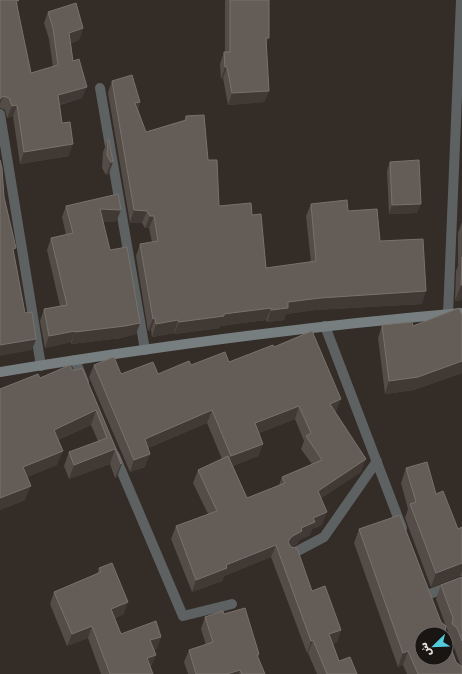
<svg xmlns="http://www.w3.org/2000/svg" width="462" height="674" viewBox="0 0 462 674" font-family="'DejaVu Sans',Cairo,sans-serif">
  <rect width="100%" height="100%" fill="#332c27"/>
  <g fill="none" stroke-linecap="round" stroke-linejoin="round">
    <path stroke="#5d6162" stroke-width="10" d="M100,88L145,350
      M0,114L41,366
      M448,314L461,0
      M325,326L402,528
      M75,360L84,382
      M115,456L183,616L232,604
      M290,555L324,537L377,461
      M427,595L462,582"/>
    <path stroke="#777e80" stroke-width="10" d="M0,372C153,347 307,326 462,313"/>
  </g>
  <path fill="#544c47" fill-rule="evenodd" d="M0,0H19L17,7L31,73L53,67L49,39L44,23L48,12L83,28L79,40L71,43L73,61L82,98L60,105L62,123L69,156L20,164L13,116L7,118L5,110L0,108Z
    M225,0H269L266,46L269,91L264,102L228,105L223,78L221,79L220,64L224,52H225Z
    M112,81L140,102L138,109L146,132L184,121L186,116L208,160L219,206L252,215L266,268L311,262L306,216L311,204L348,211L380,241L422,304L315,310L286,314L284,320L267,322L266,320L220,326V328L174,334V333L152,337L151,330L148,331L136,256L140,244L152,242L149,228H145L142,223H130L108,93Z
    M108,139L113,162L108,175H106L102,168L103,152Z
    M390,162L417,213L389,214L387,171Z
    M66,206L116,222L102,221L110,250L140,323L136,334L121,338L71,344V342L45,348L40,321L44,309L60,306L47,250L51,238L66,235L62,217Z
    M462,222V300L455,301L456,271L458,266V233Z
    M462,315V373L414,390L385,394L378,338L382,325L413,326Z
    M274,347L336,412L335,413L361,472L321,498L322,525L312,529L310,535L299,540L297,544L291,547L312,591L341,630L337,642L333,644L339,661L357,674H317L308,653H307L271,557L224,576L222,581L192,592L171,539L176,526L208,514L193,483L198,470L222,459L207,423L148,448L145,467L130,472L89,377L94,365L121,374H158L191,365L229,362ZM295,419L304,441L301,449L312,464L282,477L279,485L247,498L233,466L258,456L263,444L259,433Z
    M82,368L122,463L117,477L115,478L110,464L69,479L64,466L69,452L98,441L91,425L58,440L57,465L27,477L25,500L0,510L40,378L73,371Z
    M406,468L436,494L458,529L462,527V576H460L431,587L405,518L408,509L401,483Z
    M359,529L445,632L456,662L461,666L452,642L447,638L448,632L436,599L441,585L462,577V674H407L403,665L398,667L354,543Z
    M99,568L124,614L115,618L121,634L161,637L157,648L154,650L156,655L151,666L150,667L153,674H101L88,638L67,646L50,604L54,592L97,574Z
    M224,614L259,654L258,657L265,674H188L184,662L189,650L206,645L201,629L205,617Z"/>
  <path fill="#403934" d="M19,0L15,12L16,1Z
    M83,28L79,40L65,44L69,33Z
    M266,38H269L264,50Z
    M225,67H227L223,78L221,79Z
    M87,87L82,98L54,106L58,95Z
    M269,91L264,102L228,105L232,93Z
    M3,96L0,104V99Z
    M140,102L136,114L135,103Z
    M17,105L13,116L7,118L12,106Z
    M73,144L69,156L20,164L24,152Z
    M111,162H113L108,175H106Z
    M421,204L417,213L389,214L392,205Z
    M100,209L121,210L116,222L95,221Z
    M134,210L147,211L142,223H130Z
    M150,216H154L149,228H145Z
    M461,285H462V300L455,301Z
    M426,291L422,304L315,310L286,314L284,320L267,322L271,310L288,302L320,298Z
    M271,308L266,320L220,326V328L174,334L179,322L224,314Z
    M155,318L151,330L148,331L153,319Z
    M178,320L174,333L152,337L156,324Z
    M140,323L136,334L121,338L71,344L75,332Z
    M75,331L71,342L45,348L49,336Z
    M36,339L32,350L0,356V345Z
    M462,361V373L414,390L385,394L389,381Z
    M341,399L336,412L325,417L330,404Z
    M299,406L295,419L250,436L255,423Z
    M96,410L91,425L49,444L54,430Z
    M212,410L207,423L140,451L145,439Z
    M263,444L258,456L226,469L231,456Z
    M115,449L110,464L69,479L74,465Z
    M63,451L57,465L18,481L23,467Z
    M150,454L145,467L130,472L134,460Z
    M366,459L361,472L313,504L318,491Z
    M122,463L117,477L115,478L121,464Z
    M31,486L25,500L0,510V498Z
    M327,512L322,525L312,529L310,535L299,540L297,544L287,549L288,542L291,537L301,528L313,518Z
    M276,545L271,557L224,576L222,581L192,592L196,580L226,565Z
    M462,563V571L460,576L431,587L436,573Z
    M128,602L124,614L107,621L111,609Z
    M92,626L88,638L67,646L72,634Z
    M341,630L337,642L324,647L329,634Z
    M161,637L157,648L146,652L150,640Z
    M313,640L308,653H307L311,641Z
    M408,651L403,665L398,667L403,653Z
    M156,655L151,666L142,670L147,658Z
    M240,670L239,674H227Z"/>
  <path fill="#645c57" stroke="#78716c" d="M0,0H19L16,1L31,73L58,65L53,28L48,12L76,3L83,28L69,33L73,61L79,59L87,87L58,95L62,123L70,122L73,144L24,152L17,105L12,106L9,98L3,96L0,99Z
    M230,0H269V38H266L269,91L232,93L227,67H225L224,52H230Z
    M132,75L140,102L135,103L146,132L186,120V116L204,115L208,160H217L219,206L251,203L252,215L261,214L266,268L316,261L311,204L347,200L348,211L377,209L380,241L423,239L426,291L320,298L288,302V308L271,310V308L224,314V316L179,322L178,320L156,324L155,318L153,319L140,244L158,241L154,216H150L147,211L134,210L112,81Z
    M108,139L109,140L113,162H111L107,155Z
    M0,160L2,168L4,197L16,248L13,249L25,313L32,312L36,339L0,345Z
    M419,160L421,204L392,205L390,162Z
    M118,194L121,210L100,209L110,250L127,247L140,323L125,326L75,332V331L49,336L44,309L67,305L51,238L73,233L66,206Z
    M462,257V285H461Z
    M459,308L462,315V361L418,377L389,381L382,325L412,322L413,326Z
    M312,331L341,399L330,404L366,459L318,491L327,512L313,518L315,522L301,528L302,531L291,537L288,542L291,547L297,548L312,591L325,586L341,630L329,634L339,661L350,657L357,674H327L313,640L311,641L276,545L226,565L227,568L196,580L176,526L217,511L198,470L228,456L247,498L285,483L282,477L322,460L306,436L311,433L299,406L255,423L263,444L231,456L212,410L145,439L150,454L134,460L94,365L114,357L121,374L153,362L158,374L189,361L191,365L225,352L229,362L273,345L274,347Z
    M70,365L73,371L82,368L122,463L121,464L115,449L74,465L69,452L107,438L96,410L54,430L63,451L23,467L31,486L0,498V389L38,374L40,378Z
    M427,462L436,494L443,491L458,529L462,527V563L436,573L410,504L416,502L406,468Z
    M400,515L441,622L446,626L445,632L446,634H422V658H446V635L456,662L461,666H462V674H418L408,651L403,653L359,529Z
    M112,563L128,602L111,609L121,634L156,621L161,637L150,640L156,655L147,658L153,674H110L92,626L72,634L54,592L101,572L99,568Z
    M462,577V641L457,628L452,624L453,618L441,585Z
    M245,608L259,654L257,655L265,674H242L240,670L227,674H196L189,650L213,642L205,617L223,611L224,614Z"/>
  <g transform="translate(434 646) rotate(247)"><circle r="19" fill="#181513" stroke="#6a6664"/>
  <path d="M0-3L7 15L0 10L-7 15Z" fill="#54cadd"/>
  <text y="-6" font-size="11" font-weight="bold" text-anchor="middle" fill="#e5e0dd">ش</text>
  </g>
</svg>
